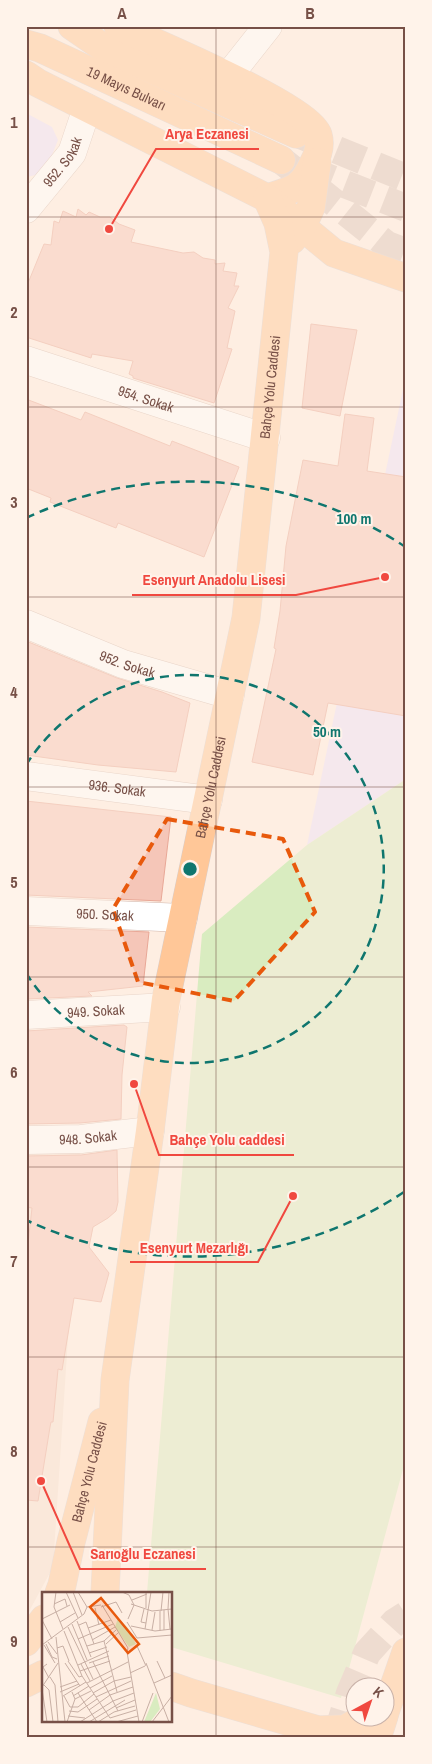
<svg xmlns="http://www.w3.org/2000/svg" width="432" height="1764" viewBox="0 0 432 1764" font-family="'Archivo Narrow',sans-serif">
  <rect width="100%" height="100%" fill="#feeee2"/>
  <path fill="#f6dfd0" d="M81,1139L53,1567L26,1617V1140Z"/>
  <path fill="#ecdffa" d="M26,113L52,127L58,140L50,160L36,175L26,177Z
    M406,375V779L307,845Z"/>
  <path fill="#d9ecc0" d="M406,779V1458L341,1698L171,1647V1593H147L202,934L307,845Z"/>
  <path fill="#f5c6b8" stroke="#e9a897" d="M78,209L86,215L89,212L100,217H110L119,224L135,230L131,242L183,253L194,252L203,258L215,260V264L225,263L223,271L237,273L234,286H239L228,308L235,311L227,348L232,349L214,403L133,378V376L129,374L133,361L92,354L91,358L26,337V288L44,244L51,245L54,221L59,223L63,211L76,217Z
    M311,324L357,330L340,416L302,408Z
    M26,399L81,420L85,412L170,446L172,441L239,467L204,557L118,523L116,528L50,502L51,498L26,488Z
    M345,414L374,418L367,471L406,477V716L328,703L313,775L252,762L276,649L274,648L280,611L286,546L303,460L338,466Z
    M26,641L117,678L162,692L190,703L176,772L98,765L26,755Z
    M26,801L171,817L161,901L26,895Z
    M26,927L149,932L143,986L88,992L92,996L26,999Z
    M124,1025L127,1027L122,1075L121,1119L80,1123L26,1124V1031Z
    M117,1150L118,1202L116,1211L108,1218L93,1227L89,1247L109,1273L101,1302L74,1298L62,1370L58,1369L53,1422H51L50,1427L38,1501L26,1500V1262L32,1208L26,1207V1156L81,1155Z"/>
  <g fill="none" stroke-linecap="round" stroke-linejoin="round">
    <path stroke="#dcc6bb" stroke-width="28" stroke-dasharray="28 14" stroke-linecap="butt" d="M298,134L406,178
      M281,160L387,245L406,252
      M306,169L406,208"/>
    <path stroke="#dcc6bb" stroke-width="28" stroke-dasharray="28 14" stroke-linecap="butt" d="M336,1738L350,1693L367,1653L395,1622L406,1615"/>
    <defs>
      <g id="minor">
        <path d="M234,69L268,26"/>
        <path id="s1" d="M26,209L72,153L87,108"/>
        <path id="s2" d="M26,360L266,438"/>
        <path id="s3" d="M26,624L123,664L230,695"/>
        <path id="s4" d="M26,776L208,800"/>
        <path id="s5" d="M26,911L183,918"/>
        <path id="s6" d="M26,1015L166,1007"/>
        <path id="s7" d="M26,1140L81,1139L150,1131"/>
      </g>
      <g id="major">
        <path d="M72,26L104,48L296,134"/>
        <path d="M118,26C151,41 310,107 318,135C321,145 318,155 313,164C301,190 292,190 267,198"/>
        <path id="s8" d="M26,44L40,48L281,160"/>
        <path d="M26,75L38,83L267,198L334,253L406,278"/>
        <path d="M292,240L302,227L311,207L317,162"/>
        <path id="s9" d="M59,1593L62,1585L71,1542L102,1422"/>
        <path id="s10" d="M105,1593L115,1380L150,1131L166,999L246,618L284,252L278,223L267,198"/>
        <path d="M26,1642L44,1619"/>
        <path d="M26,1683L44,1674"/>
        <path d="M171,1686L191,1693L318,1730L345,1729L367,1716"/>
        <path d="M384,1715L406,1652"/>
        <path d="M377,1738L384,1716"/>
      </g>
    </defs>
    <use href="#minor" stroke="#d2b6ab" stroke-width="29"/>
    <use href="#major" stroke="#d9cecb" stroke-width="29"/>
    <use href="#minor" stroke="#fff" stroke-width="28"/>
    <use href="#major" stroke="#ffc798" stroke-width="28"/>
  </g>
  <path d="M0 0H432V1764H0ZM167,819L283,839L315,912L234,1001L138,982L113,909Z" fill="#feeee2" fill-opacity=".55" fill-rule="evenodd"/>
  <path fill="none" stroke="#e8590c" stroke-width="4" stroke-dasharray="10 6" stroke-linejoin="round" d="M167,819L283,839L315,912L234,1001L138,982L113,909Z"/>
  <path fill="none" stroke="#775047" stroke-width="1" stroke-opacity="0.55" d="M216,26V1738M26,217H406M26,407H406M26,597H406M26,787H406M26,977H406M26,1167H406M26,1357H406M26,1547H406"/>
  <g fill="none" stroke="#0f766e" stroke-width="2.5" stroke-dasharray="9 6">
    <path d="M26 765A194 194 0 1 1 26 973"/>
    <path d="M404 1192A387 387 0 0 1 26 1220M26 518A387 387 0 0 1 404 546"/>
  </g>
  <g text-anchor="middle" stroke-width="4" stroke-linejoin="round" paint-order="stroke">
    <g font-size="14" fill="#775047" stroke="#fff3ea">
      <text dy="5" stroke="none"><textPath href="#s8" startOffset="110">19 Mayıs Bulvarı</textPath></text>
      <text dy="5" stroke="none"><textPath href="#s1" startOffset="60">952. Sokak</textPath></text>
      <text dy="5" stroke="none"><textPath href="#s10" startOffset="1219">Bahçe Yolu Caddesi</textPath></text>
      <text dy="5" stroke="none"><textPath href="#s2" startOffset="126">954. Sokak</textPath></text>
      <text dy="5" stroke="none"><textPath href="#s3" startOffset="109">952. Sokak</textPath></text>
      <text dy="5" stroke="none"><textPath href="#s10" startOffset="814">Bahçe Yolu Caddesi</textPath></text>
      <text dy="5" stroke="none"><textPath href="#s4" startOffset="92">936. Sokak</textPath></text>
      <text dy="5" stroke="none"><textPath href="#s5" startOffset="79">950. Sokak</textPath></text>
      <text dy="5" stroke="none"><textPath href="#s6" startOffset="70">949. Sokak</textPath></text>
      <text dy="5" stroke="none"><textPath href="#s7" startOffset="62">948. Sokak</textPath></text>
      <text dy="5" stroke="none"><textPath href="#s9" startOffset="125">Bahçe Yolu Caddesi</textPath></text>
    </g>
  </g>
  <g transform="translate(42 1592)">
    <rect width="130" height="130" fill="#feeee2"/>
    <path d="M76,26L86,36L94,52L87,55L73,35ZM114,101L118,117L108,130H102Z" fill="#d9ecc0"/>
    <path fill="none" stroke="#c8afa4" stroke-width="1" d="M14,0L12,15L21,37M24,0L36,26M31,0L40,23M36,0L45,15M80,0L87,3L92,13L86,27M104,0V16M90,8L105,2M12,12L23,7L25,14M89,12L110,19L130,17M60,13L86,56L85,60M59,15L74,10L80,21M53,16L57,33M102,17L99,30L104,31M126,17L128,37M126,17L127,0M122,18V38M119,19L121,0M0,27L28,13M0,28L10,47M35,29L49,65M18,30L33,21M85,30L95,46L130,43M30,32L45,68M37,33L44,30L52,52M89,34L113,39L130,37M26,35L51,87M46,36L69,28M103,37L109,0M110,38L113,20M22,39L40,84L68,126L94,118M118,39V19M14,45L23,130M36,47L71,32M50,48L73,35M62,49L75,100M6,50L15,62M4,52L10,65L15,67M64,52L76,41M0,53L42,22L45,15L59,13M2,53L13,71M45,54L62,49L74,38M95,54L104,74M15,56L21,54L27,69M85,60L97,130M47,61L65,55M26,69L37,85L40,84M115,69L123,86M51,70L76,119M23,71L38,94M47,71L67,64M104,71L127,130M5,72L1,75L7,86M39,72L48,89M36,73L67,59M38,79L68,69M88,81L103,74M8,85L13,93L16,130M45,91L86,70M112,91L130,83M2,93L7,98L11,130M0,95L16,71M18,95L35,89M48,96L70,84M0,97L5,130M18,100L37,92M36,101L55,130M51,101L72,89L89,85M21,104L44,90M22,104L28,115H36L52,102M31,104L47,94M54,105L89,89M33,107L49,99M74,116L93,108M47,118L68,103L91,95M27,119L36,120L55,107M26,124L43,126M25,130L33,107L30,100M38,130L71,109L92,101M47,130L83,108M56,130L72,120L93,114M74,130L96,124M100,130L111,101M110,130L130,104"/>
    <path fill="#e8590c" fill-opacity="0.15" stroke="#e8590c" stroke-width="2.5" d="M59,6L97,52L86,61L48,15Z"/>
    <rect width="130" height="130" fill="none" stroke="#775047" stroke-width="2.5"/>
  </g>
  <circle cx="190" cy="869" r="8" fill="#0f766e" stroke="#fff3ea" stroke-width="2.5"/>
  <g font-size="15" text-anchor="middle" font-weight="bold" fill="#0f766e" stroke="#fff3ea" stroke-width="4" stroke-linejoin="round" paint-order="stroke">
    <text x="354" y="524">100 m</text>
    <text x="327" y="737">50 m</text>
  </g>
  <path fill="none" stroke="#f0483f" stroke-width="2" d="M109 229L156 149H259M385 577L296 595H132M134 1084L159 1155H294M293 1196L258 1262H130M41 1481L80 1569H206"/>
  <g fill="#f0483f" stroke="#fff3ea" stroke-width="2">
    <circle cx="109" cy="229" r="5"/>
    <circle cx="385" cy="577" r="5"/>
    <circle cx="134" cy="1084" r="5"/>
    <circle cx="293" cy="1196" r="5"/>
    <circle cx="41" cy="1481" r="5"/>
  </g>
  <g font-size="15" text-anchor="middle" font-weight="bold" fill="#f0483f" stroke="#fff3ea" stroke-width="4" stroke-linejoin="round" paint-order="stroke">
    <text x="207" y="139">Arya Eczanesi</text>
    <text x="214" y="585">Esenyurt Anadolu Lisesi</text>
    <text x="227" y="1145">Bahçe Yolu caddesi</text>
    <text x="194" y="1253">Esenyurt Mezarlığı</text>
    <text x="143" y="1559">Sarıoğlu Eczanesi</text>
  </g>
  <rect width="432" height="1764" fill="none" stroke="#fff3ea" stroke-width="55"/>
  <g transform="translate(370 1702) rotate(40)"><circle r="24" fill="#fff3ea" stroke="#c9b2a9"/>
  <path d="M0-4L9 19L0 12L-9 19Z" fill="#f0483f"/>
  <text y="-8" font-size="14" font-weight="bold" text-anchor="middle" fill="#775047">K</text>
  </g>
  <rect x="28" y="28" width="376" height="1708" fill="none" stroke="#775047" stroke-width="2"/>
  <g font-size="16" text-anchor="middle" font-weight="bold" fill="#775047">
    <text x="122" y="19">A</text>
    <text x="310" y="19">B</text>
    <text x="14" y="128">1</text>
    <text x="14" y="318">2</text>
    <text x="14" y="508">3</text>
    <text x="14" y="698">4</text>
    <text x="14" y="888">5</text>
    <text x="14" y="1078">6</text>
    <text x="14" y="1267">7</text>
    <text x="14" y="1457">8</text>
    <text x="14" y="1647">9</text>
  </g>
</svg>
